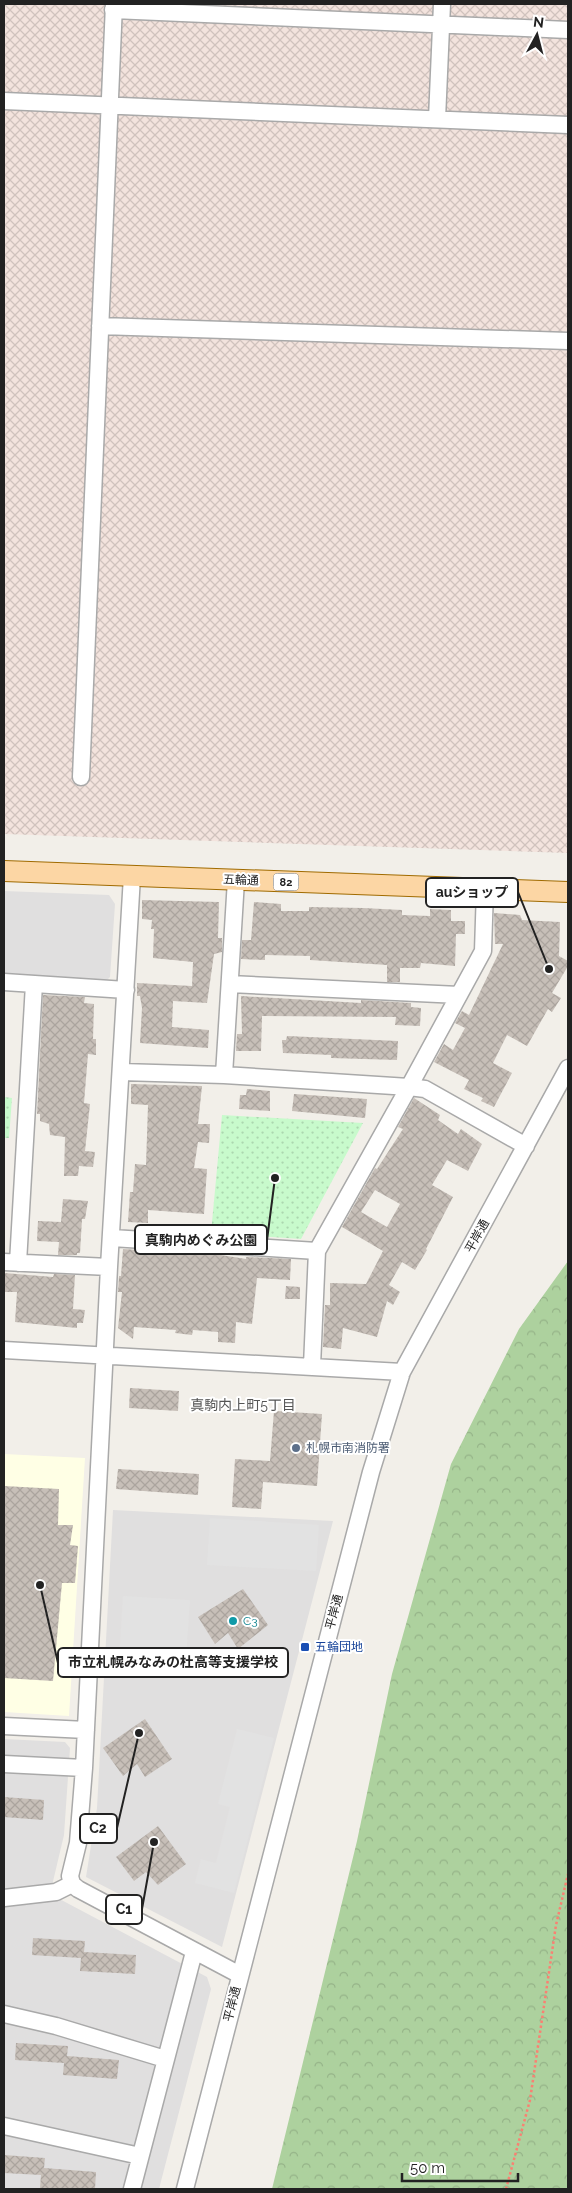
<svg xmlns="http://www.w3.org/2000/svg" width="572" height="2193" viewBox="0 0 572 2193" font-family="Raleway,'Noto Sans JP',sans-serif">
  <defs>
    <pattern id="military-cross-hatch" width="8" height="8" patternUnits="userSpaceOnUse" patternTransform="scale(1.25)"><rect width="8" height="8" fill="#f3e3dd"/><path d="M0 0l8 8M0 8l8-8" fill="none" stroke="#d0c2bd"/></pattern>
    <pattern id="forest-crowns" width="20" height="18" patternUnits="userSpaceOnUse" patternTransform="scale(1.25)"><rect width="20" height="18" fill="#add19e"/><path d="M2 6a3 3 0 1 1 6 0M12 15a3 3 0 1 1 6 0" fill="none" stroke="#95b388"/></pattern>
    <pattern id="park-dots" width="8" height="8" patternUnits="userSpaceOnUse" patternTransform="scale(1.25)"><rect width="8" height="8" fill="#c8facc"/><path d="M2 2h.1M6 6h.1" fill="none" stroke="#acd6af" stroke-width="1.8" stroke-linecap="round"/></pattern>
    <pattern id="building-cross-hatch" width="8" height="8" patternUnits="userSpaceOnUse" patternTransform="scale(1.25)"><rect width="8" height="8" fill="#c7bfb8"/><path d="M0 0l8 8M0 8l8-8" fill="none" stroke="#aba49e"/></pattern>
  </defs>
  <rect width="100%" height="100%" fill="#f2efe9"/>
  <path fill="#e0dfdf" d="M4,891L109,895L115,904L110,977L106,981L4,976Z
    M113,1510L333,1521L222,1947L86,1877L97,1808Z
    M4,1739L65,1742L70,1748L64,1835L50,1894L207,1977L211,1989L159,2189H4Z"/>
  <path fill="#ffffe5" d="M4,1454L85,1458L69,1716L4,1712Z"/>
  <path fill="url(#military-cross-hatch)" d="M4,4H568V853L4,834Z"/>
  <path fill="url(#forest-crowns)" d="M568,1261V2189H272L357,1841L392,1674L451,1464L519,1329Z"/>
  <path fill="url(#park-dots)" d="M4,1097L12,1098L9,1138H4Z
    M222,1115L363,1123L301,1239L211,1233Z"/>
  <path fill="#e2e2e2" d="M210,1518L319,1525L316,1571L207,1565Z
    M123,1596L190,1600L185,1673L145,1670L144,1678L118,1676Z
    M237,1729L274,1738L234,1893L195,1883L201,1859L216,1863L230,1807L218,1804Z"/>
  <path fill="url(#building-cross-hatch)" fill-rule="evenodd" d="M142,900L219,902L218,938H222V952L214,954L207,1003L173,1001L172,1027L209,1030L208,1048L140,1043L142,1008L140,996H137V983L192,986L193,962L153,958L154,929H151L152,920L142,919Z
    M254,902L281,904V911H309V907L363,908L402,910V915L430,916V909L451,910V921H465V934H456L455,966L421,963L420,968H400V982H387V965L310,960V956L265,955V960L241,959L242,940H251Z
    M494,913L520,915L522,920L560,922L559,956L568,961V966L552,993L561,998L552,1012L548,1009L527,1046L507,1035L493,1063L512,1073L494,1107L481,1101L483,1098L464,1089L469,1080L434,1062L444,1044L453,1050L465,1028L455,1023L462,1011L469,1015L503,944H495Z
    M43,995L85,997L84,1003L94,1004L93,1039H96V1055L88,1054L84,1103L90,1104L85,1151L95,1152L93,1167L79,1166L78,1176H64L65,1137L50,1135L49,1124L40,1121V1114H37Z
    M241,996L361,1003V1000L411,1003V1007L421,1008L420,1026L395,1025L396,1017L262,1016L261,1051H236L237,1034H242Z
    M287,1036L398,1041L397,1060L331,1058V1055L283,1053L282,1040H286Z
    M131,1084L202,1086L198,1124H210L209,1143L198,1142L194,1168L207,1169L204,1214L148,1210V1223L128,1222L130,1192H133L135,1164L146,1165L148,1105L131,1104Z
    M247,1089L270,1091V1111L239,1109L240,1095H246Z
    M294,1094L367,1099L365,1118L292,1111Z
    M414,1098L440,1115L438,1120L458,1134L461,1129L482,1144L468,1171L447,1160L432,1185L453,1197L426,1249L427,1250L415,1270L402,1262L389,1285L400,1292L393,1305L387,1301L377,1337L343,1328L341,1349L323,1347L325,1305H330V1283L366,1284L383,1251L342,1227L375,1168L377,1169L403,1129L398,1127ZM375,1190L400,1204L387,1227L361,1212Z
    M63,1199L88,1201L85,1219H82L80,1253H77V1255H58L59,1242L37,1241L38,1221L61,1222Z
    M123,1249L221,1255L246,1259V1257L291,1259L290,1280L257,1278L252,1324L236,1322L235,1343L218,1342V1332L193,1330L192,1335L175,1333L176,1330L134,1327L133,1339L118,1328L122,1292H118L119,1276H121Z
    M4,1273L53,1277L54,1274L75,1275L73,1309L85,1310L83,1323H77V1328L15,1322L17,1292H4Z
    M286,1286L300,1287V1299H285Z
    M130,1388L179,1391L178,1411L129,1408Z
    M274,1411L322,1414L317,1486L263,1482L261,1509L232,1507L235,1459L270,1461Z
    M118,1469L199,1474L198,1495L116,1489Z
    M4,1486L59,1489L58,1525H73L70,1545L78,1546L75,1583H62L53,1681L4,1678Z
    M243,1589L268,1625L238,1649L228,1633L215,1644L198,1617Z
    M145,1719L172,1759L145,1777L137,1764L123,1776L103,1748Z
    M4,1797L44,1800L43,1820L4,1817Z
    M158,1826L186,1864L158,1885L146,1872L134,1881L116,1857Z
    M33,1938L85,1941L84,1952L136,1955L135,1974L80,1971L81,1958L32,1955Z
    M16,2043L68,2046L67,2056L119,2060L117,2079L63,2075L64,2063L15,2060Z
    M4,2155L45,2158L44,2168L96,2172L95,2189L40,2188L41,2175L4,2173Z"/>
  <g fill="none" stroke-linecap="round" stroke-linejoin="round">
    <defs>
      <path id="minor" d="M113,10L568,30
        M4,101L568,125
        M437,119L442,4
        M100,326L568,341
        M81,777L114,4
        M132,876L109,1267L84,1768L78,1843L70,1876L72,1884L78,1889L240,1975
        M4,982L126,990
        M230,984L459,995
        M121,1072L224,1075L409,1087L483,951L485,889
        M224,1075L236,880
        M112,1238L317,1251
        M4,1262L109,1267
        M18,1263L34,984
        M4,1350L402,1372
        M312,1366L317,1251L409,1087L425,1089L526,1146
        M4,1726L86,1730
        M4,1764L84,1768
        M4,1898L56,1892L72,1884
        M4,2014L56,2026L165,2059
        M4,2126L140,2156
        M132,2189L194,1952
        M185,2189L371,1472L402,1372L568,1068"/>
      <path id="major" d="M4,871L568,892"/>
    </defs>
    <use href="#minor" stroke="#a9a9a9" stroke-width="19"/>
    <use href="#major" stroke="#a06b00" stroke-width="22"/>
    <path stroke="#fa8072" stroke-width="2.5" stroke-dasharray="2.5 2.5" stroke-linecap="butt" d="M506,2189L530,2100L556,1925L568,1874"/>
    <use href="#minor" stroke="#fff" stroke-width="16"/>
    <use href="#major" stroke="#fcd6a4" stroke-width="20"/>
  </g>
  <circle fill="#5c6f8a" stroke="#fff" stroke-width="2" cx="296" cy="1448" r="5"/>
  <circle fill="#0f9aa8" stroke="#fff" stroke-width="2" cx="233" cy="1621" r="5"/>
  <rect fill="#1a4fb4" stroke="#fff" stroke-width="2" x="300" y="1642" width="10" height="10" rx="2.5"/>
  <g text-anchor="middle" stroke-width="4" stroke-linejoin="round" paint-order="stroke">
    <rect fill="#fff" stroke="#646464" stroke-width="1" x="273.5" y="873.5" width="25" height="17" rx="4"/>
    <g font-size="11" font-weight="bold" fill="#222">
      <text x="286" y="886">82</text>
    </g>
    <g font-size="12" fill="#222" stroke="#fff">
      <text transform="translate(241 880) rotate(2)" y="4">五輪通</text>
      <text transform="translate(477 1236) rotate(-61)" y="4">平岸通</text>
      <text transform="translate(334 1612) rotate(-75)" y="4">平岸通</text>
      <text transform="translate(232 2004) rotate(-76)" y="4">平岸通</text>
    </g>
    <g font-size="12" fill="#4e5e75" stroke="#fff" text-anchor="start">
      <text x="306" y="1452">札幌市南消防署</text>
    </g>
    <g font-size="12" fill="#0d838f" stroke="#fff" text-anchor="start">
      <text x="243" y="1625">C3</text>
    </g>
    <g font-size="12" fill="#164399" stroke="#fff" text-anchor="start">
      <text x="315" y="1651">五輪団地</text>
    </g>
    <g font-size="14" fill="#555" stroke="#fff">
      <text x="243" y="1410">真駒内上町5丁目</text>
    </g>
  </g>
  <path fill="none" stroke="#222" stroke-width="2" d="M549 969L518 892M275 1178L267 1240M40 1585L58 1663M139 1733L117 1828M154 1842L142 1909"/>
  <g fill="#222" stroke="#fff" stroke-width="2">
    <circle cx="549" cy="969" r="5"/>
    <circle cx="275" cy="1178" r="5"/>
    <circle cx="40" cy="1585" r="5"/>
    <circle cx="139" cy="1733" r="5"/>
    <circle cx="154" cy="1842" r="5"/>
  </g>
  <g fill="#fff" stroke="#222" stroke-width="2">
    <rect x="426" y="878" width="92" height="29" rx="5"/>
    <rect x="135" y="1225" width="132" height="29" rx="5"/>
    <rect x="58" y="1648" width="230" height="29" rx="5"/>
    <rect x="80" y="1814" width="37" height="29" rx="5"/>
    <rect x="106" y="1895" width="36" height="29" rx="5"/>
  </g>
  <g font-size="14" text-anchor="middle" font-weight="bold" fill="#222">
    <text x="472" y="897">auショップ</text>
    <text x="201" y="1245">真駒内めぐみ公園</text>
    <text x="173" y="1667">市立札幌みなみの杜高等支援学校</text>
    <text x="98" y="1833">C2</text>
    <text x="124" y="1914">C1</text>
  </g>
  <rect width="572" height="2193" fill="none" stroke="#222222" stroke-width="10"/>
  <g transform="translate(537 35) rotate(7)" stroke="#ffffff" stroke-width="4" paint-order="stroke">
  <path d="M0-4L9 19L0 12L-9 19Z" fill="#222222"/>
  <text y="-8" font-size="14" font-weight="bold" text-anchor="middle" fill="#222222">N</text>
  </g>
  <path d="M402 2173v8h116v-8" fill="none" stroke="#222222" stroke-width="2.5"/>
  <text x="410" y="2173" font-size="15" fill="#222222" stroke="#ffffff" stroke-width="4" paint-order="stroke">50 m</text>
</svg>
